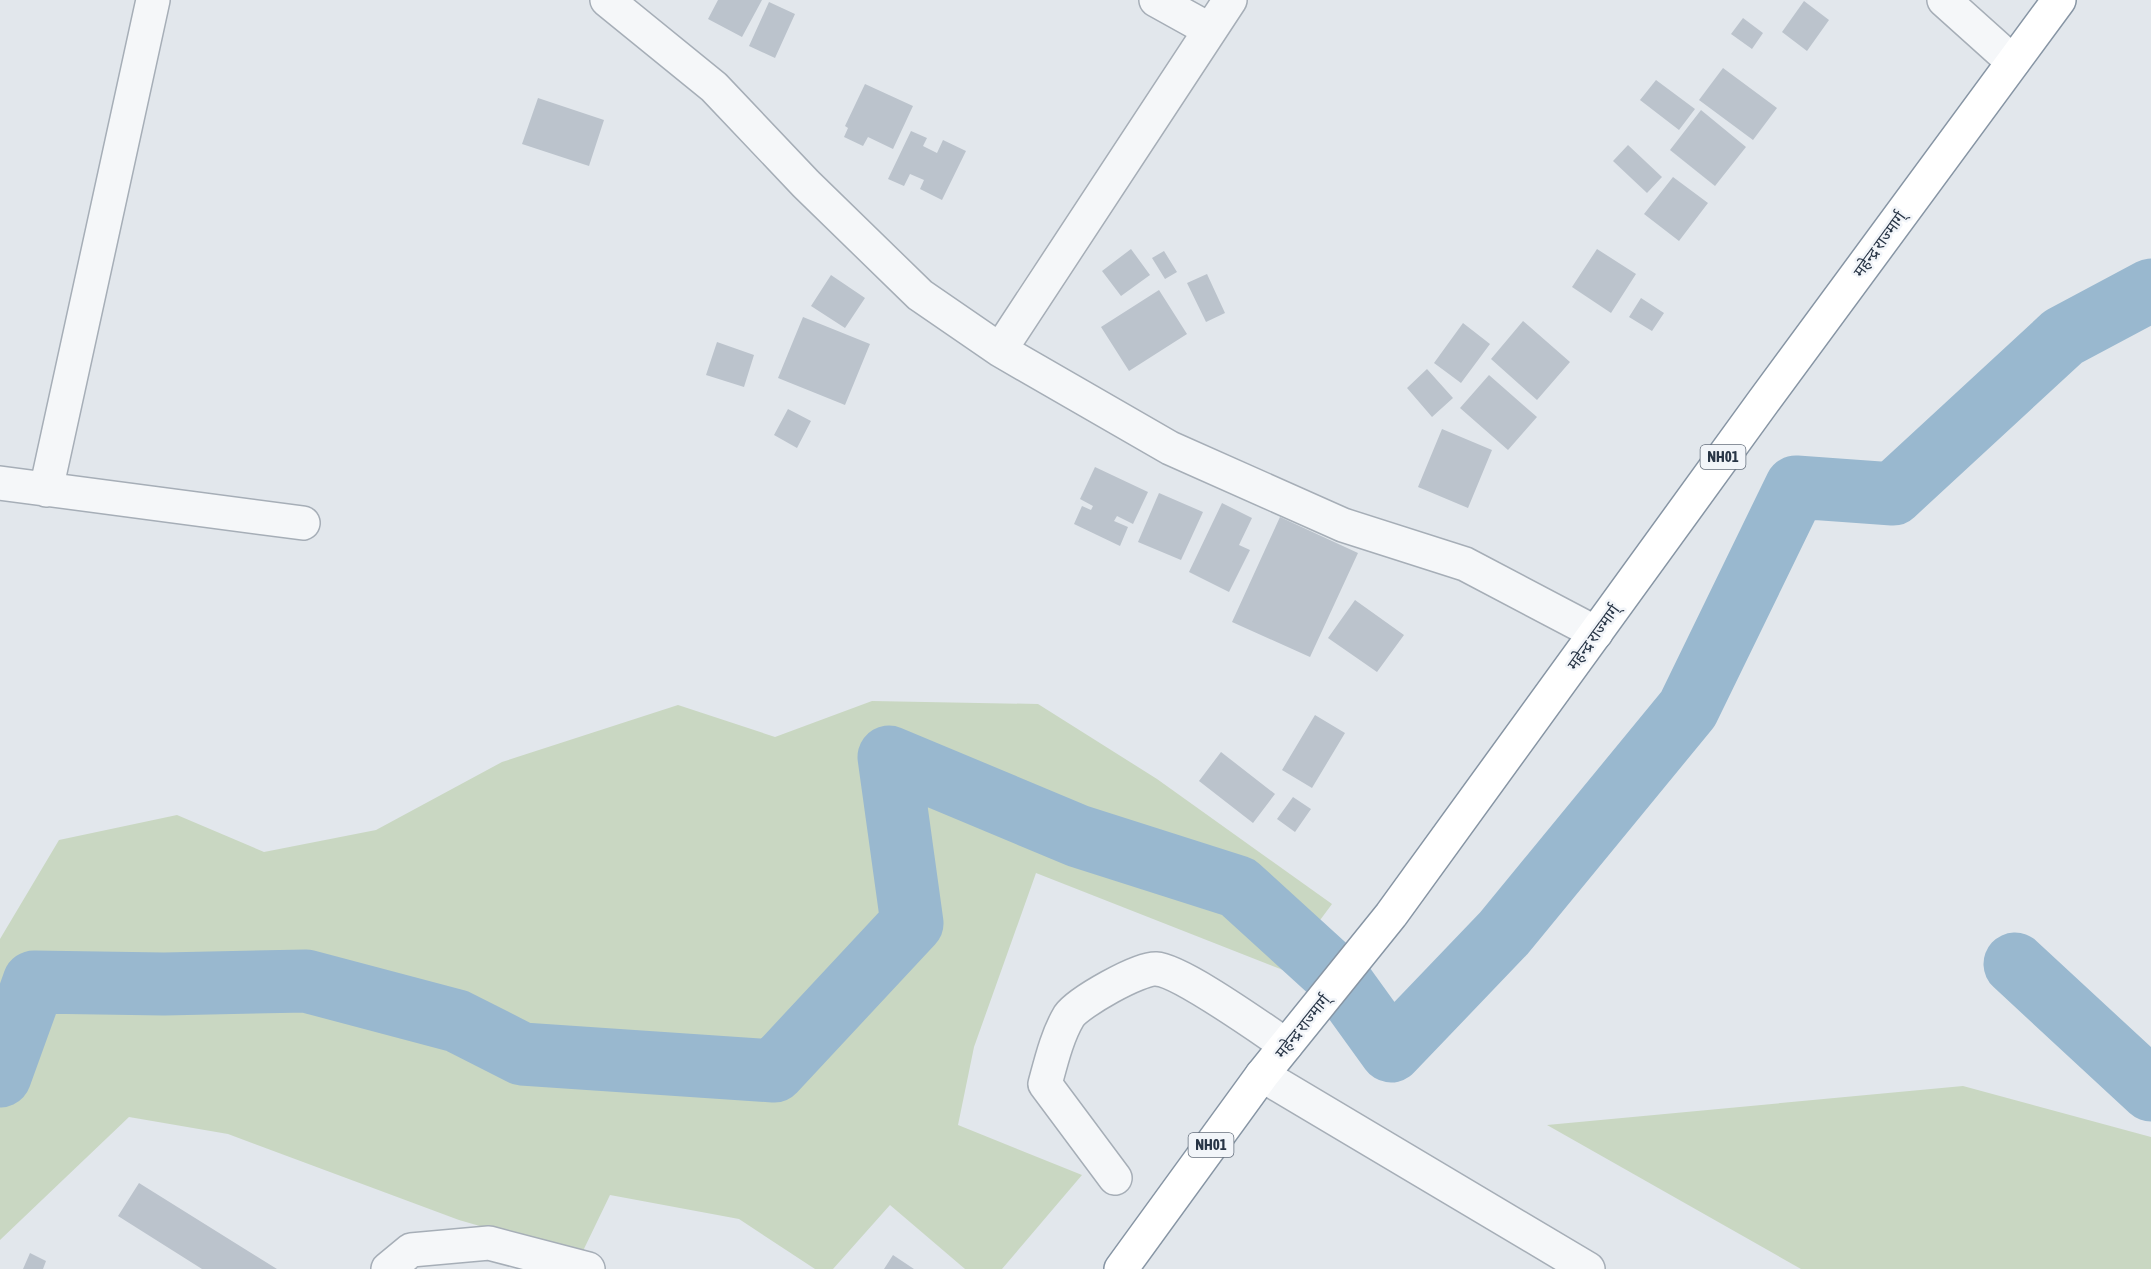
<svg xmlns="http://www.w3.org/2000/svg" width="2151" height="1269" viewBox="0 0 2151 1269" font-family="'Asap Condensed','Noto Sans Devanagari',sans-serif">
  <rect width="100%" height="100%" fill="#e2e7ec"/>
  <path fill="#c9d7c2" d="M872,701L1038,704L1157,779L1332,904L1283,970L1036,873L974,1047L958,1125L1082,1175L1002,1269H965L890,1205L833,1269H815L739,1219L610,1195L581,1255L459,1220L228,1134L129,1117L0,1240V939L59,840L177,815L264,852L376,830L502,762L678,705L775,737Z
    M1963,1086L2151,1137V1269H1801L1547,1125Z"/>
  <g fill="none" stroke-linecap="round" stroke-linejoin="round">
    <path stroke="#99b8cf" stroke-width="63" d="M2015,964L2151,1090
      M0,1076L34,982L164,984L306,981L457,1021L522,1054L774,1071L912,923L889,757L1078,836L1238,887L1339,979L1391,1051L1504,933L1688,709L1796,487L1893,494L2063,337L2151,290"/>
  </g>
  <path fill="#bbc3cc" d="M718,0H762L742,37L708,19Z
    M1804,1L1829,20L1807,51L1782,32Z
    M769,2L795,14L775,58L749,46Z
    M1743,18L1763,33L1752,49L1731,34Z
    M1723,68L1777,108L1753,140L1699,100Z
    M1656,80L1695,109L1679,130L1640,100Z
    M865,84L913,106L893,149L868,137L863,146L844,137L848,128L845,126Z
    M538,98L604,120L589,166L522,144Z
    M1701,110L1746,147L1715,186L1670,150Z
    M911,131L927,138L923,146L937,153L943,140L966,151L942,200L920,189L924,180L910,174L904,186L888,179Z
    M1628,145L1662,177L1647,193L1613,161Z
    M1673,177L1708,203L1679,241L1644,214Z
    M1131,249L1150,275L1121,296L1102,271Z
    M1597,249L1636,274L1611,313L1572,287Z
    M1164,251L1177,272L1165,279L1152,258Z
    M1207,274L1225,313L1206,322L1187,283Z
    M831,275L865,298L845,328L811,306Z
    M1159,290L1187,334L1129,371L1101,327Z
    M1641,298L1664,313L1652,331L1629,317Z
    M803,317L870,344L845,405L778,378Z
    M1523,321L1570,362L1537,400L1491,359Z
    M1463,323L1490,344L1461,383L1434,363Z
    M717,342L754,355L744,387L706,375Z
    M1427,369L1453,398L1432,417L1407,388Z
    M1489,375L1537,417L1508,450L1460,408Z
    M788,409L811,421L797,448L774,435Z
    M1442,429L1492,450L1468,508L1418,487Z
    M1095,467L1148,492L1133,524L1117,516L1114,521L1128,527L1120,546L1074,524L1082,506L1091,510L1093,506L1080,499Z
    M1159,493L1203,512L1181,560L1138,542Z
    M1222,503L1252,518L1239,545L1250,550L1229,592L1189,572Z
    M1280,517L1358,553L1310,657L1232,622Z
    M1355,600L1404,635L1377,672L1328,638Z
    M1315,715L1345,733L1312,788L1282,770Z
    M1221,752L1275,794L1253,823L1199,781Z
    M1293,797L1311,809L1295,832L1277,819Z
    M139,1183L277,1269H202L118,1216Z
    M30,1253L46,1261L43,1269H23Z
    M893,1255L914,1269H884Z"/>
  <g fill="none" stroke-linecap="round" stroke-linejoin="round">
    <defs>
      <path id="minor" d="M607,0L714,87L806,184L920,295L1000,350L1170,448L1343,525L1465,564L1596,633
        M1156,0L1210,30
        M1944,0L2013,62
        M1000,350L1230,0
        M0,483L303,523
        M46,490L153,0
        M1262,1075L1588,1269
        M1115,1178L1045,1084C1051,1062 1057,1036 1069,1016C1079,1002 1139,968 1156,969C1180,970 1262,1029 1286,1045
        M388,1269L411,1250L489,1243L588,1269"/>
      <path id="highway" d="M1121,1269L1262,1075L1391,915L1763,402L2059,0"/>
    </defs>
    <use href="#minor" stroke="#a6aeb7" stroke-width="36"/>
    <use href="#highway" stroke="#8795a4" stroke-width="36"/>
    <use href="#minor" stroke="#f5f7f9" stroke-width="33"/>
    <use href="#highway" stroke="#fff" stroke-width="33"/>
  </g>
  <g text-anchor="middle" stroke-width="5" stroke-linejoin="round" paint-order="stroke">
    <g fill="#f2f5f9" stroke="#656f7c" stroke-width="1.5">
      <rect x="1700.5" y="445" width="45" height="24" rx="4.5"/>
      <rect x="1188.5" y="1133" width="45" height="24" rx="4.5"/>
    </g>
    <g font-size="15" font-weight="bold" fill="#283546">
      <text x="1723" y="462">NH01</text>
      <text x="1211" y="1150">NH01</text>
    </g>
    <g font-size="16" fill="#283546" stroke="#f2f5f9">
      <text transform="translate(1879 244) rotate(-54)" y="6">महेन्द्र राज्मार्ग्</text>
      <text transform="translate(1593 637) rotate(-54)" y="6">महेन्द्र राज्मार्ग्</text>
      <text transform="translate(1302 1026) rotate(-51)" y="6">महेन्द्र राज्मार्ग्</text>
    </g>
  </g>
</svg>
